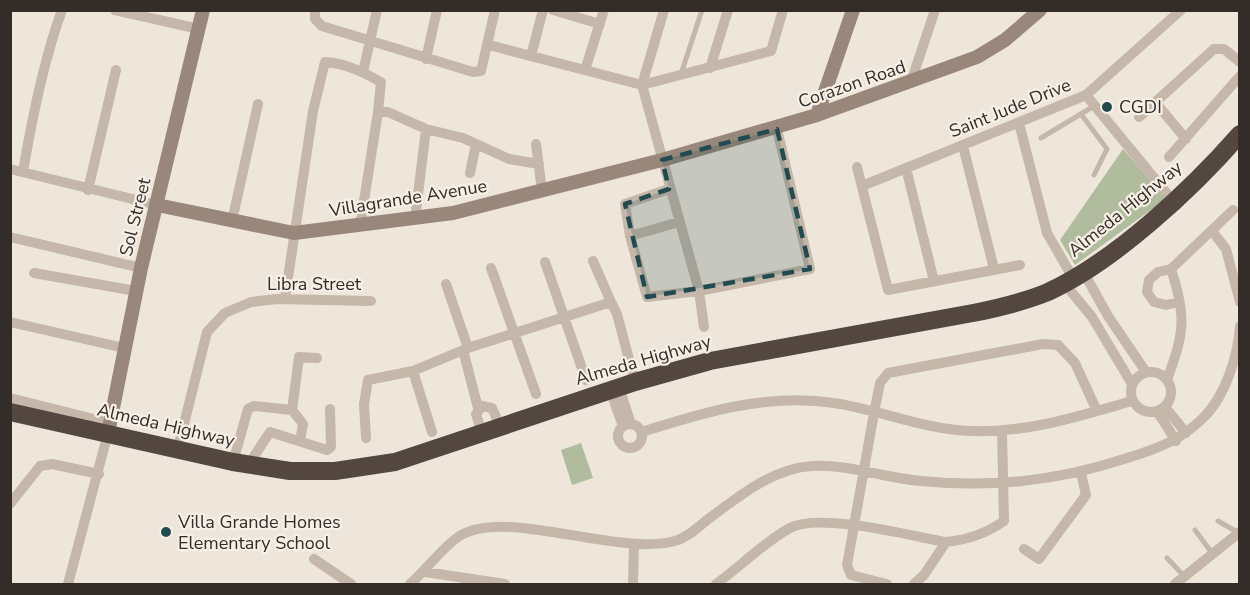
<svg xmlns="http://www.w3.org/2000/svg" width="1250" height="595" viewBox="0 0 1250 595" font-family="'Nunito Sans',sans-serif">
  <rect width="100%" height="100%" fill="#efe6db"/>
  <path fill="#b0bc9d" d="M1123,149L1166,199L1075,265L1060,240Z
    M581,443L593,478L572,485L561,450Z"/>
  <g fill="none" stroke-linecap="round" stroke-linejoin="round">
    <path stroke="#c5b7a9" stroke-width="5" d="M681,74L702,10
      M1081,114L1107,149L1094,175
      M1041,138L1094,106
      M1218,521L1239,533
      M1195,530L1212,553
      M1167,558L1184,576"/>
    <path stroke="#c5b7a9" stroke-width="10" d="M115,10L199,29
      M315,10V19L322,26L473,72L481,71L495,10
      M553,10L600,24
      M664,10L642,85L699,291L704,327
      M489,45L642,85L771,51L783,10
      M531,56L543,10
      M426,59L437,10
      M710,68L728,10
      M585,70L604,10
      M363,72L377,10
      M911,82L935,10
      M1086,95L1173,201
      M1155,102L1186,139
      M1139,117L1214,49H1224L1240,62
      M1019,123L1047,233L1073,278
      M536,144L542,191
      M963,146L994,269
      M1169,157L1240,76
      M857,167L888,290L1020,265
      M906,168L934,281
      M10,169L157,205
      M23,172C32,118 43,62 62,10
      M470,173L476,144
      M862,186L1086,95L1181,10
      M669,189L625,204L630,236L647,297L699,291L810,269L777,129
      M88,190L116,70
      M415,219L426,129
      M232,221L258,104
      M360,226L378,112H388L426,129L463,138L509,159L539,164
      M1212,231L1226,249L1240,302
      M630,236L679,222
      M10,237L141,268
      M593,261L611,302
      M545,262L586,380
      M491,268L536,394
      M1083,271L1108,316L1146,372
      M34,273L136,291
      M1064,283L1092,317L1132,384
      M446,284L468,348
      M285,298L313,111L325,62C345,63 363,72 381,82L378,112
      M1179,302L1166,305L1154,302L1147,292L1149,280L1158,272L1171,269L1233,210
      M10,322L124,348
      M463,350L478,408
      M413,371L432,432
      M1131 392a20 20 0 1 1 40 0a20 20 0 1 1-40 0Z
      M1167,380C1184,333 1187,318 1171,269
      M619,387L631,424
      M610,390L623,426
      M10,398L110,423
      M1165,407L1186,433
      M292,410L303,424L300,441
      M1157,411L1176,441
      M618 436a12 12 0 1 1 24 0a12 12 0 1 1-24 0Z
      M642,432C704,412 768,393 834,403C881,410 924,430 972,431C1028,433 1079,416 1132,401
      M482,433L476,414L482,406L492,408L500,426
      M366,438L364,404L368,380L413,371L468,348L611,302L617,314L635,382
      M178,448L207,332L225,313L251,302L277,299L371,301
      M233,462L248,409L254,406L292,410L299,357L317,358
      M249,464L270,432L327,450L331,447L330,409
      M10,504L40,466L52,464L99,474
      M1024,549L1039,559L1086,495L1081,473
      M314,559L351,584
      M425,572L505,584
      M68,584L108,433
      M410,584C425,571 442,548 458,537C505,506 615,557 675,541C687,538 698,527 707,520C737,498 772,468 812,466C849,464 885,478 921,481C992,488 1056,481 1124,459C1154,450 1180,441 1203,418C1225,397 1238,356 1240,326
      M633,584L634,545
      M716,584C740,567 764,542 790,528C819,512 911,536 946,542C966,540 987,533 1004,521L1002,431
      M887,584L851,575L847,565L874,413L880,383L888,373L1043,344L1058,345L1075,363L1097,411
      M914,584L924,575L946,542
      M1175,584L1240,532"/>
    <path stroke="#98877a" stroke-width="14" d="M817,115L853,10
      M157,205L294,233L453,213L662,160L817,115L977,57L1005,40L1040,10
      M108,433L141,268L203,10"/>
    <path stroke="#534740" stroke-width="18" d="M10,412L233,462L290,471H335L395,462L635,382L710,361L973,313C998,308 1024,302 1048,292C1115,261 1192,189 1240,134"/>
  </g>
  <path fill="#224b50" fill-opacity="0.2" stroke="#224b50" stroke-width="4.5" stroke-dasharray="12 8" stroke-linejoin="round" d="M777,129L810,269L647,297L625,204L669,189L662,160Z"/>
  <g fill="#224b50" stroke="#f7f0e7" stroke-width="2">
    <circle cx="1107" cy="107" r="6"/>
    <circle cx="166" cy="532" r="6"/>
  </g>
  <g text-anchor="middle" stroke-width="4.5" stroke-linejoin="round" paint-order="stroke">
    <g font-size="18" fill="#332c28" stroke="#f7f0e7">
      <text transform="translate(852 84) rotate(-19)" y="6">Corazon Road</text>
      <text transform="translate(1010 108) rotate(-22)" y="6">Saint Jude Drive</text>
      <text transform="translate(408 198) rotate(-9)" y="6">Villagrande Avenue</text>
      <text transform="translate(1125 209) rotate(-39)" y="6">Almeda Highway</text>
      <text transform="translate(135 217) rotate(-76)" y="6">Sol Street</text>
      <text x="314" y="290">Libra Street</text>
      <text transform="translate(643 360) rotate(-16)" y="6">Almeda Highway</text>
      <text transform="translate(166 425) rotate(13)" y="6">Almeda Highway</text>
    </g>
    <g font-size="18" fill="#332c28" stroke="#f7f0e7" text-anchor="start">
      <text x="1119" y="113">CGDI</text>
      <text x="178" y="528">Villa Grande Homes<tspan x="178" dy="21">Elementary School</tspan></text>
    </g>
  </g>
  <rect width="1250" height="595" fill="none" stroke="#332c28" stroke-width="24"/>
</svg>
